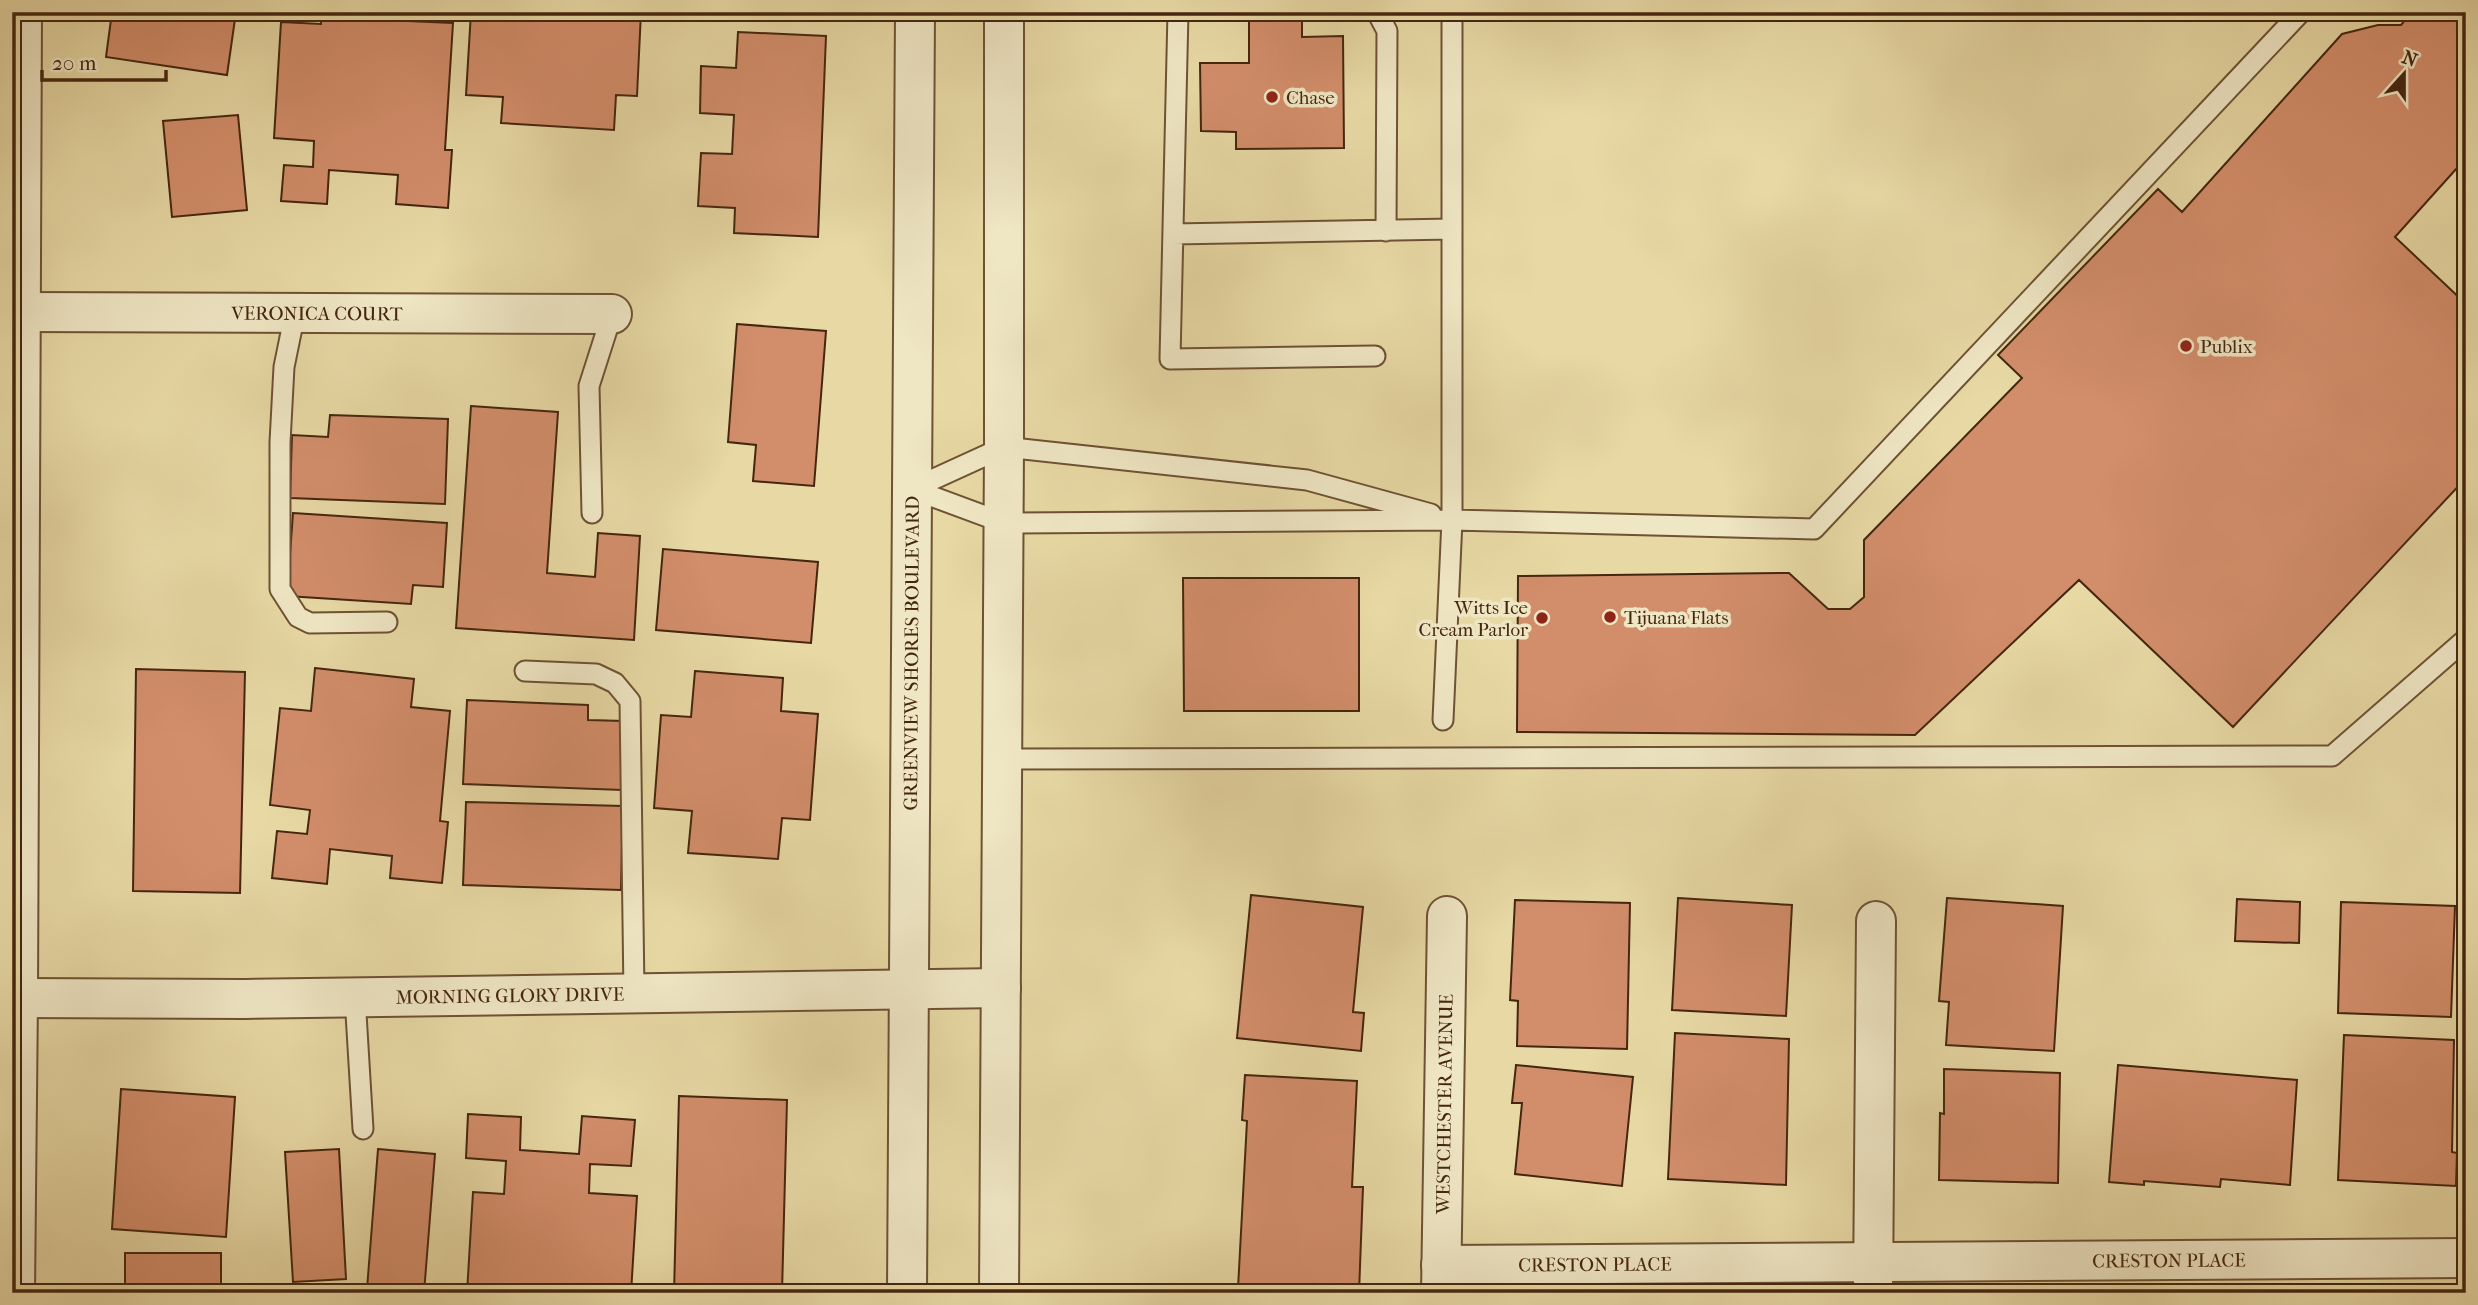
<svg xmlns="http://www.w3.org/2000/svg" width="2478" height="1305" viewBox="0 0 2478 1305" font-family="'IM FELL French Canon',serif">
  <rect width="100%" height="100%" fill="#e7d8a4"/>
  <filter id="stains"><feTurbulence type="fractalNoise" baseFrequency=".00286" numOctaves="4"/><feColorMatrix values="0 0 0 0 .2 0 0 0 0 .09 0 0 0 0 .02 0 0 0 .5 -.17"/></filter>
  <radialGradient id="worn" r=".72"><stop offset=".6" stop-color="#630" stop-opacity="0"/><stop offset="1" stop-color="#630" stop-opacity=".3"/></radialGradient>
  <path fill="#d28d6a" stroke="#45260f" stroke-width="2" d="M112,12H236L227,75L106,57Z
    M321,12H408V21L453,23L445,150H452L448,208L396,204L398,175L329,170L327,204L281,201L284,165L313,167L314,141L274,138L281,22L321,24Z
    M471,12L498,15V12H641L637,96L616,95L614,130L501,123L503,97L466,95Z
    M1249,12H1302V37L1343,36L1344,148L1236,149V132L1201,131L1200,63H1249Z
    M2412,12H2466V158L2395,237L2466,304V478L2233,727L2079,580L1915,735L1517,732L1518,576L1789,573L1828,609H1850L1864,597V540L2022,378L1998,355L2158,189L2182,212L2342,34L2378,25H2401Z
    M738,32L826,36L818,237L734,233L735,208L698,206L701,153L732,154L734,115L700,113L701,66L736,68Z
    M238,115L247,210L172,217L163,121Z
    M737,324L826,331L814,486L753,481L756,445L728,442Z
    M471,406L558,412L547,573L595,577L598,533L640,536L634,640L456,628Z
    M330,415L448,419L445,504L290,498L292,435L328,437Z
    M293,513L447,523L443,587L413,585L411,604L287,596Z
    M663,549L818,562L811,643L656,630Z
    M1183,578H1359V711H1184Z
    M315,668L414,679L411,707L450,711L440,821L448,822L442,883L390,878L392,856L330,849L327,884L272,878L277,831L307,834L310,810L270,805L280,708L311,711Z
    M136,669L245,672L240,893L133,891Z
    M695,671L783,678L781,711L818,714L810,820L782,818L778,859L688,853L692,811L654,808L661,715L691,717Z
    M467,700L588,705V720L624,721L622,790L463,784Z
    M466,802L623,806L621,890L463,885Z
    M1251,895L1363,907L1353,1012L1364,1013L1361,1051L1237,1038Z
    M1678,898L1792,905L1786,1016L1672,1010Z
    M1947,898L2063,906L2054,1051L1946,1045L1949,1002L1939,1001Z
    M2237,899L2300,902L2299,943L2235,941Z
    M1515,900L1630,903L1627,1049L1517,1046L1518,1001L1510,1000Z
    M2341,902L2455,906L2451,1017L2338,1013Z
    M1675,1033L1789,1039L1786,1185L1668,1179Z
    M2344,1035L2454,1040L2452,1152L2457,1153L2456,1186L2338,1180Z
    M1516,1065L1633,1077L1622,1186L1515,1174L1522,1103H1512Z
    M2118,1065L2297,1080L2290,1185L2221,1179L2220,1187L2144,1181V1185L2109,1182Z
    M1944,1069L2060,1073L2058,1183L1939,1180L1940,1113L1944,1114Z
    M1245,1075L1357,1081L1352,1187H1363L1359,1293L1238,1288L1247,1121L1242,1120Z
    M121,1089L235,1097L226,1237L112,1229Z
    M679,1096L787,1100L782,1293H674Z
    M468,1114L521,1117L520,1150L579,1154L582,1116L635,1120L631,1166L590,1164L589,1193L637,1196L631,1293L583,1291V1293H467L473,1192L504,1194L506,1161L466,1158Z
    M339,1149L346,1279L293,1282L285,1152Z
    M378,1149L435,1154L424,1293L367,1289Z
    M125,1253H221V1293H125Z"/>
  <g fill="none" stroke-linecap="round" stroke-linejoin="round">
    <defs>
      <path id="service" d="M1178,12L1170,359L1375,356
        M1377,12L1387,31L1386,231
        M1173,234L1452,229
        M295,313L284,367L280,442V589L298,617L310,623L387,622
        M912,489L1004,523L1452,520L1814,529L2301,12
        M912,489L1004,447L1307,480L1431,514
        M592,513L589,386L612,314
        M525,671L596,674L615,683L630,701L634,993
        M1443,720L1452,520V12
        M1002,759L2332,756L2466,639
        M355,997L363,1129"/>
      <g id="minor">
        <path id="s1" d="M21,312L612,314"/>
        <path id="s2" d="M18,998L245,999L1001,988"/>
        <path id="s3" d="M1441,1265L2466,1258"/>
        <path d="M15,1293L18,998L22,12"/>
        <path id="s4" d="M1441,1293L1447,916"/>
        <path d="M1873,1293L1876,921"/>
      </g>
      <g id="tertiary">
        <path id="s5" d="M907,1293L915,12"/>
        <path d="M999,1293L1004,447V12"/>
      </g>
    </defs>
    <use href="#service" stroke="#6e5234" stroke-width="23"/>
    <use href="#minor" stroke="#6e5234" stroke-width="42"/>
    <use href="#tertiary" stroke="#6e5234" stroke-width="42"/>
    <use href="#service" stroke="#efe6c4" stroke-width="19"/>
    <use href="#minor" stroke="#efe6c4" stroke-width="38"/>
    <use href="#tertiary" stroke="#efe6c4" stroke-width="38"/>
  </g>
  <g fill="#8f2418" stroke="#efe6c4" stroke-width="2.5">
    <circle cx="1272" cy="97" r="7"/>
    <circle cx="2186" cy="346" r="7"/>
    <circle cx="1610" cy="617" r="7"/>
    <circle cx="1542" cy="618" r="7"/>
  </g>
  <g text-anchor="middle" stroke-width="7" stroke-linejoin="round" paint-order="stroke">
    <g font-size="19" fill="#45260f" stroke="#efe6c4" text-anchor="start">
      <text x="1286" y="104">Chase</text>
      <text x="2200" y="353">Publix</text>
      <text x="1528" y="614" text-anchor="end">Witts Ice<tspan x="1528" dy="22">Cream Parlor</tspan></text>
      <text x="1624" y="624">Tijuana Flats</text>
    </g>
    <g font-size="19" fill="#45260f" stroke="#efe6c4">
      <text dy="7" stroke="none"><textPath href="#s1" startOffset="296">VERONICA COURT</textPath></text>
      <text dy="7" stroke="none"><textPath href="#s5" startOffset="640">GREENVIEW SHORES BOULEVARD</textPath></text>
      <text dy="7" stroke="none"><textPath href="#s2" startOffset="492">MORNING GLORY DRIVE</textPath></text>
      <text dy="7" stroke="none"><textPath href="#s4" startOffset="189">WESTCHESTER AVENUE</textPath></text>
      <text dy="7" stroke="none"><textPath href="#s3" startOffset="728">CRESTON PLACE</textPath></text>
      <text dy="7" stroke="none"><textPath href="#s3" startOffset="154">CRESTON PLACE</textPath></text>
    </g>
  </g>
  <rect width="2478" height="1305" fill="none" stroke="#e7d8a4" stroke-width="42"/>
  <rect x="14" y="14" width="2450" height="1277" fill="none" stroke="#45260f" stroke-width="3.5"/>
  <rect x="21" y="21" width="2436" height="1263" fill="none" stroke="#45260f" stroke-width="2"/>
  <g transform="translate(2404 74) rotate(21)" stroke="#efe6c4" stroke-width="5" paint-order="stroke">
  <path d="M0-5L12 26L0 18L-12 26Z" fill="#45260f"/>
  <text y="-10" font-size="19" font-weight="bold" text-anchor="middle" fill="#45260f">N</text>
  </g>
  <path d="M42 70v10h124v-10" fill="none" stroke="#45260f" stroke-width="3.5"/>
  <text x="52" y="70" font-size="21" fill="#45260f" stroke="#efe6c4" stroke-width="5" paint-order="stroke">20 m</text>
  <rect width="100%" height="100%" filter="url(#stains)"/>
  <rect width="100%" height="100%" fill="url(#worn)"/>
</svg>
